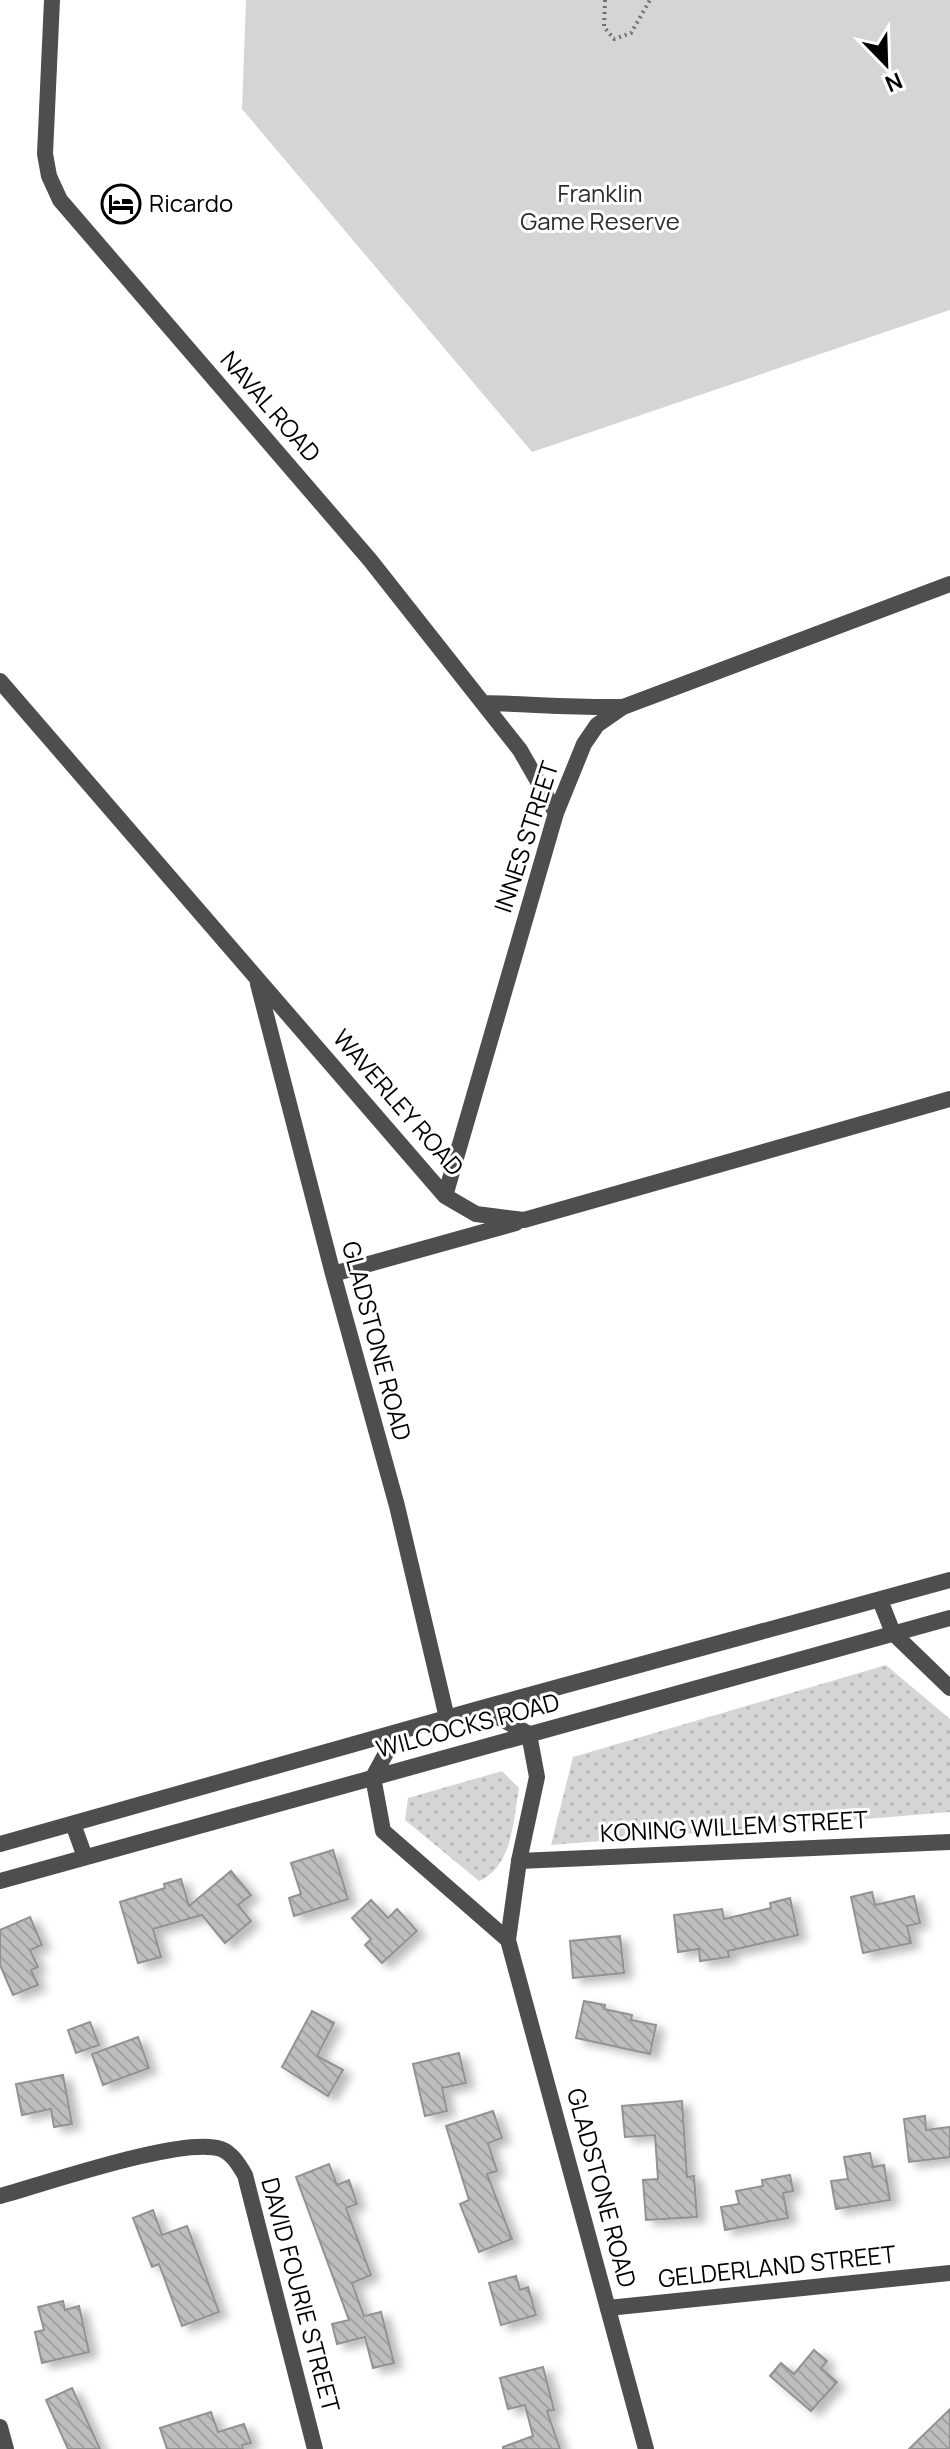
<svg xmlns="http://www.w3.org/2000/svg" width="950" height="2449" viewBox="0 0 950 2449" font-family="Manrope,sans-serif">
  <defs>
    <pattern id="grass-dots" width="8" height="8" patternUnits="userSpaceOnUse" patternTransform="scale(2)"><rect width="8" height="8" fill="#d5d5d5"/><path d="M2 2h.1M6 6h.1" fill="none" stroke="#b5b5b5" stroke-width="1.8" stroke-linecap="round"/></pattern>
    <pattern id="building-back-hatch" width="6" height="6" patternUnits="userSpaceOnUse" patternTransform="scale(2)"><rect width="6" height="6" fill="#bebebe"/><path d="M-1 5l2 2M0 0l6 6M5-1l2 2" fill="none" stroke="#a2a2a2"/></pattern>
    <filter id="shadow"><feDropShadow dx="8" dy="5" stdDeviation="4" flood-color="#0004"/></filter>
  </defs>
  <rect width="100%" height="100%" fill="#fff"/>
  <path fill="url(#grass-dots)" d="M886,1665L950,1719V1812L551,1845L573,1757Z
    M502,1771L519,1788C513,1821 513,1866 479,1881L405,1820L408,1798Z"/>
  <path fill="#d5d5d5" d="M246,0H950V310L532,452L242,109Z"/>
  <path fill="url(#building-back-hatch)" stroke="#929292" stroke-width="2" filter="url(#shadow)" d="M333,1850L348,1899L294,1916L289,1898L301,1894L291,1863Z
    M231,1871L251,1895L238,1905L251,1921L225,1943L202,1915L153,1929L161,1957L138,1963L120,1902L165,1888L164,1884L181,1879L189,1906Z
    M872,1892L875,1905L914,1896L920,1923L907,1926L911,1943L863,1953L851,1897Z
    M790,1898L798,1935L728,1951L729,1957L700,1961L699,1949L678,1952L674,1915L722,1909L724,1919L771,1908L770,1903Z
    M371,1900L388,1918L397,1909L417,1931L382,1963L365,1945L371,1939L352,1918Z
    M30,1917L42,1945L30,1950L38,1967L31,1970L38,1985L13,1995L0,1965V1930Z
    M620,1936L624,1973L573,1978L570,1941Z
    M584,2001L605,2005L604,2009L632,2015L631,2020L656,2025L650,2054L576,2038Z
    M312,2011L334,2023L317,2056L343,2070L328,2096L282,2067Z
    M90,2022L99,2045L76,2053L68,2030Z
    M138,2037L149,2068L103,2085L92,2054Z
    M459,2053L466,2083L442,2088L447,2111L425,2116L413,2064Z
    M63,2075L72,2124L54,2127L51,2109L22,2115L16,2084Z
    M682,2101L687,2177L694,2176L697,2217L646,2220L643,2180L658,2179L655,2135L625,2137L622,2106Z
    M493,2111L502,2138L488,2143L497,2171L487,2174L512,2239L479,2252L460,2204L469,2200L446,2126Z
    M925,2116L926,2130L950,2127V2157L909,2162L904,2119Z
    M870,2153L873,2167L884,2165L890,2200L836,2209L831,2181L848,2179L844,2157Z
    M329,2164L337,2185L349,2180L357,2204L346,2208L371,2275L352,2283L364,2316L381,2312L394,2363L373,2368L365,2337L337,2344L332,2324L349,2320L296,2177Z
    M790,2175L793,2191L783,2193L788,2218L725,2230L721,2207L739,2204L736,2191L763,2186L762,2180Z
    M153,2210L162,2235L187,2226L219,2312L182,2326L159,2264L152,2267L133,2218Z
    M516,2276L520,2290L528,2287L536,2315L501,2325L489,2283Z
    M63,2301L65,2310L79,2306L89,2352L42,2363L35,2332L44,2330L38,2307Z
    M814,2350L827,2361L821,2368L837,2382L811,2411L770,2376L781,2363L794,2374Z
    M543,2367L554,2410L547,2411L560,2449H503V2447L533,2436L525,2405L508,2409L500,2378Z
    M72,2388L100,2449H68L46,2400Z
    M950,2409V2449H909Z
    M211,2412L218,2432L244,2424L251,2443L242,2445L243,2449H167L160,2428Z"/>
  <g fill="none" stroke-linecap="round" stroke-linejoin="round">
    <path stroke="#707070" stroke-width="4" stroke-dasharray="2 4" stroke-linecap="butt" d="M605,0L604,27L614,39L631,33L650,0"/>
    <path stroke="#4e4e4e" stroke-width="16" d="M52,0L45,154L49,176L60,200L370,560L520,750L556,813
      M0,681L445,1196L476,1214L524,1220L950,1099
      M484,703C530,704 575,708 622,707
      M258,984L333,1274L397,1506L447,1718
      M445,1196L556,813L584,744L597,725L623,707L950,584
      M333,1274L516,1223
      M880,1600L893,1633L950,1688
      M519,1861L950,1842
      M0,2196C45,2184 182,2136 221,2149C232,2153 239,2165 245,2175L315,2449
      M608,2308L950,2273
      M0,2427L6,2449"/>
    <path stroke="#4e4e4e" stroke-width="16" d="M482,1708L529,1734L537,1777L519,1861L508,1940L646,2449
      M397,1733L373,1777L383,1831L508,1940
      M73,1824L85,1857
      M0,1844L482,1708L950,1580
      M0,1881L950,1618"/>
  </g>
  <defs>
    <symbol id="hotel-ring" viewBox="-11 -11 22 22"><circle r="9.5" fill="#fff" stroke="#000" stroke-width="1.5"/><path d="M-6-4.5h1.5V1H6V5H4.5V3h-9V5H-6ZM-4 0a1.8 1.8 0 1 1 3.6 0ZM.5 0V-2.5h3Q6-2.5 6 0Z" fill="#000"/></symbol>
  </defs>
  <g fill-rule="evenodd">
    <use href="#hotel-ring" x="99" y="182" width="44" height="44"/>
  </g>
  <g text-anchor="middle" stroke-width="6" stroke-linejoin="round" paint-order="stroke">
    <g font-size="24" fill="#2c2c2c" stroke="#fff">
      <text x="600" y="202">Franklin<tspan x="600" dy="28">Game Reserve</tspan></text>
    </g>
    <g font-size="24" fill="#000" stroke="#fff" text-anchor="start">
      <text x="149" y="212">Ricardo</text>
    </g>
    <g font-size="24" fill="#000" stroke="#fff">
      <text transform="translate(270 407) rotate(49)" y="8">NAVAL ROAD</text>
      <text transform="translate(527 837) rotate(-72)" y="8">INNES STREET</text>
      <text transform="translate(398 1103) rotate(49)" y="8">WAVERLEY ROAD</text>
      <text transform="translate(376 1341) rotate(75)" y="8">GLADSTONE ROAD</text>
      <text transform="translate(468 1726) rotate(-15)" y="8">WILCOCKS ROAD</text>
      <text transform="translate(734 1827) rotate(-3)" y="8">KONING WILLEM STREET</text>
      <text transform="translate(601 2188) rotate(75)" y="8">GLADSTONE ROAD</text>
      <text transform="translate(777 2267) rotate(-6)" y="8">GELDERLAND STREET</text>
      <text transform="translate(300 2295) rotate(75)" y="8">DAVID FOURIE STREET</text>
    </g>
  </g>
  <g transform="translate(886 64) rotate(157)" stroke="#ffffff" stroke-width="6" paint-order="stroke">
  <path d="M0-6L14 30L0 20L-14 30Z" fill="#000000"/>
  <text y="-12" font-size="22" font-weight="bold" text-anchor="middle" fill="#000000">N</text>
  </g>
</svg>
